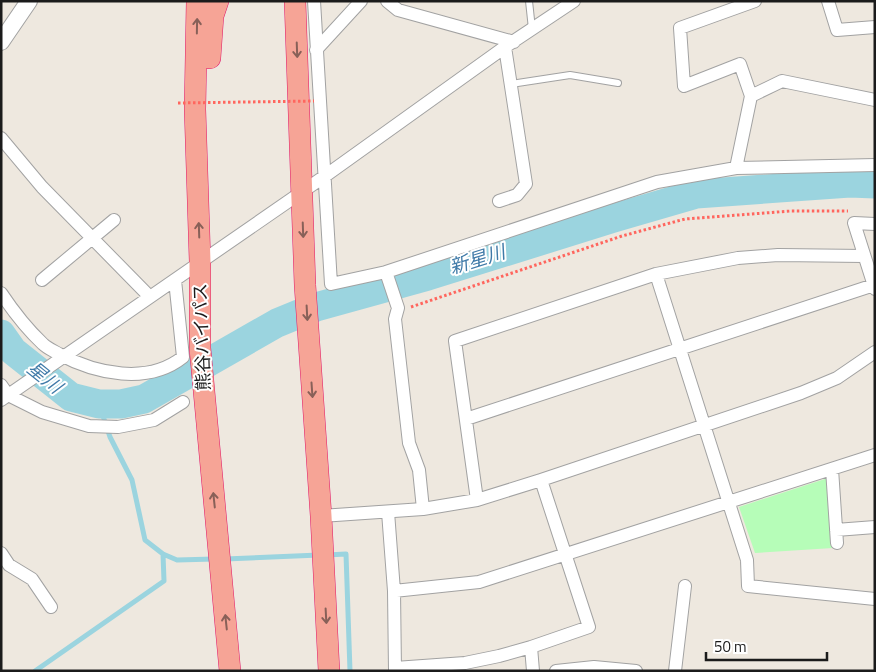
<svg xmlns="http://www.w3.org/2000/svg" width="876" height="672" viewBox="0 0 876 672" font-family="'Titillium Web','Noto Sans JP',sans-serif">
  <rect width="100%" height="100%" fill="#eee8df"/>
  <path fill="#b6fdb8" d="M828,478L833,548L755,553L739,507Z"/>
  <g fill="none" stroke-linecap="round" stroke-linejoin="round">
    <path stroke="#9bd4df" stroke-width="5" d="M99,404L110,437L132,480L145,540L163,554L177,560L214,559
      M327,555L346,554L350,671
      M225,559L319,555
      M35,671L164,581L163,554"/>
    <path stroke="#9bd4df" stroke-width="29" d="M1,334L13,351L71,397L99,404H121L144,399L277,323L316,307L428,276L614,218L696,194L850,183L875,184"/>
    <defs>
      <path id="service" d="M529,1L532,29
        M511,84L570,75L618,83"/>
      <path id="minor" d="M314,1L331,284L386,272L657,182L736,168L875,165
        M387,1L398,10L514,42
        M828,1L837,30L875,27
        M316,50L361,1
        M751,96L782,81L875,100
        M1,138L42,187L150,297
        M736,168L751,96L740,64L684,86L680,28L755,1
        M499,201L517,195L526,184L505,47
        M875,224L854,223L875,289
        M386,272L398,308L395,319L409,443L419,470L423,509
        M656,274L747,560L748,586L875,599
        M42,280L114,220
        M1,293C13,311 27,329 43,344C47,348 54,351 59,354C96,374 148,385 183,357L175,280
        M1,385L8,395L42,412L89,426L118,427L154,420L183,402
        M1,400L325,176L505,47L574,1
        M466,419L874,285
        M832,469L837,543
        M477,500L455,341L656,274L738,258L778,255L864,256
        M388,512L394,591L395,671
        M321,516L423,509L477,500L541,480L801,393L837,378L875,352
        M836,530L875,527
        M1,553L9,565L32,579L51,607
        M394,591L479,582L875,455
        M395,668L465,663L499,656L531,647
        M533,671L531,647L589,627L541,480
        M556,671L594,667L636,671
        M675,671L685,586"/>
      <path id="tertiary" d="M1,42L29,1"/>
      <path id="trunk" d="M197,1L195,109L200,262V348L230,671
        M295,1L305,285L321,516L329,671
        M210,58L213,16L218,1"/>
    </defs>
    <use href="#service" stroke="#a2a2a2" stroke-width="8"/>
    <use href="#minor" stroke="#a2a2a2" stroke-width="14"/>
    <use href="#tertiary" stroke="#a2a2a2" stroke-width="18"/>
    <use href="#trunk" stroke="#e11667" stroke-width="22"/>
    <path stroke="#ff665e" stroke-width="3" stroke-dasharray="2.5 2.5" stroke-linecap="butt" d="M411,307L622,236L685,219L791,211H848"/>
    <use href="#service" stroke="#fff" stroke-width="6"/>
    <use href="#minor" stroke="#fff" stroke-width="12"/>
    <use href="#tertiary" stroke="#fff" stroke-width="16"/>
    <use href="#trunk" stroke="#f6a496" stroke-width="21"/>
    <path stroke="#ff665e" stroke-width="3" stroke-dasharray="2.5 2.5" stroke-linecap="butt" d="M178,103L314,101"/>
  </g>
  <defs><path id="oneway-shaft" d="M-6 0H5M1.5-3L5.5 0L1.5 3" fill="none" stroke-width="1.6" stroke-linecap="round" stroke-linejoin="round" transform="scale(1.25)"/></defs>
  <g stroke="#886058">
    <use href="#oneway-shaft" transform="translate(197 26) rotate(-89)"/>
    <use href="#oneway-shaft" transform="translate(297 50) rotate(88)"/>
    <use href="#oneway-shaft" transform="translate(199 230) rotate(-92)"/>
    <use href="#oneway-shaft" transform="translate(303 230) rotate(88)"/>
    <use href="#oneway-shaft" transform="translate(307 313) rotate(87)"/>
    <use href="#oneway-shaft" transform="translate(312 390) rotate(86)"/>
    <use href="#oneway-shaft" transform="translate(214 500) rotate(-96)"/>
    <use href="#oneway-shaft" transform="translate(326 616) rotate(87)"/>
    <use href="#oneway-shaft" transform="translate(226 622) rotate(-96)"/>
  </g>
  <g text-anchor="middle" stroke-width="4" stroke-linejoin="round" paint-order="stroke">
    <g font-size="18" fill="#1b1b1b" stroke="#fff">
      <text transform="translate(202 337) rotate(-92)" y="6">熊谷バイパス</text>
    </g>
    <g font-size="19" font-style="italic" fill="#3f7aa8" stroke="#fff">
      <text transform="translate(477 259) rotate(-17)" y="7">新星川</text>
      <text transform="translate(45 377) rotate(39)" y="7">星川</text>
    </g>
  </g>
  <rect width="876" height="672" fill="none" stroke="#1b1b1b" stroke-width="5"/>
  <path d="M706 652v8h121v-8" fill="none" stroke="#1b1b1b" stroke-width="2.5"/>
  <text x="714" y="652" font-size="15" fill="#1b1b1b" stroke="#ffffff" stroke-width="4" paint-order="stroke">50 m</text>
</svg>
